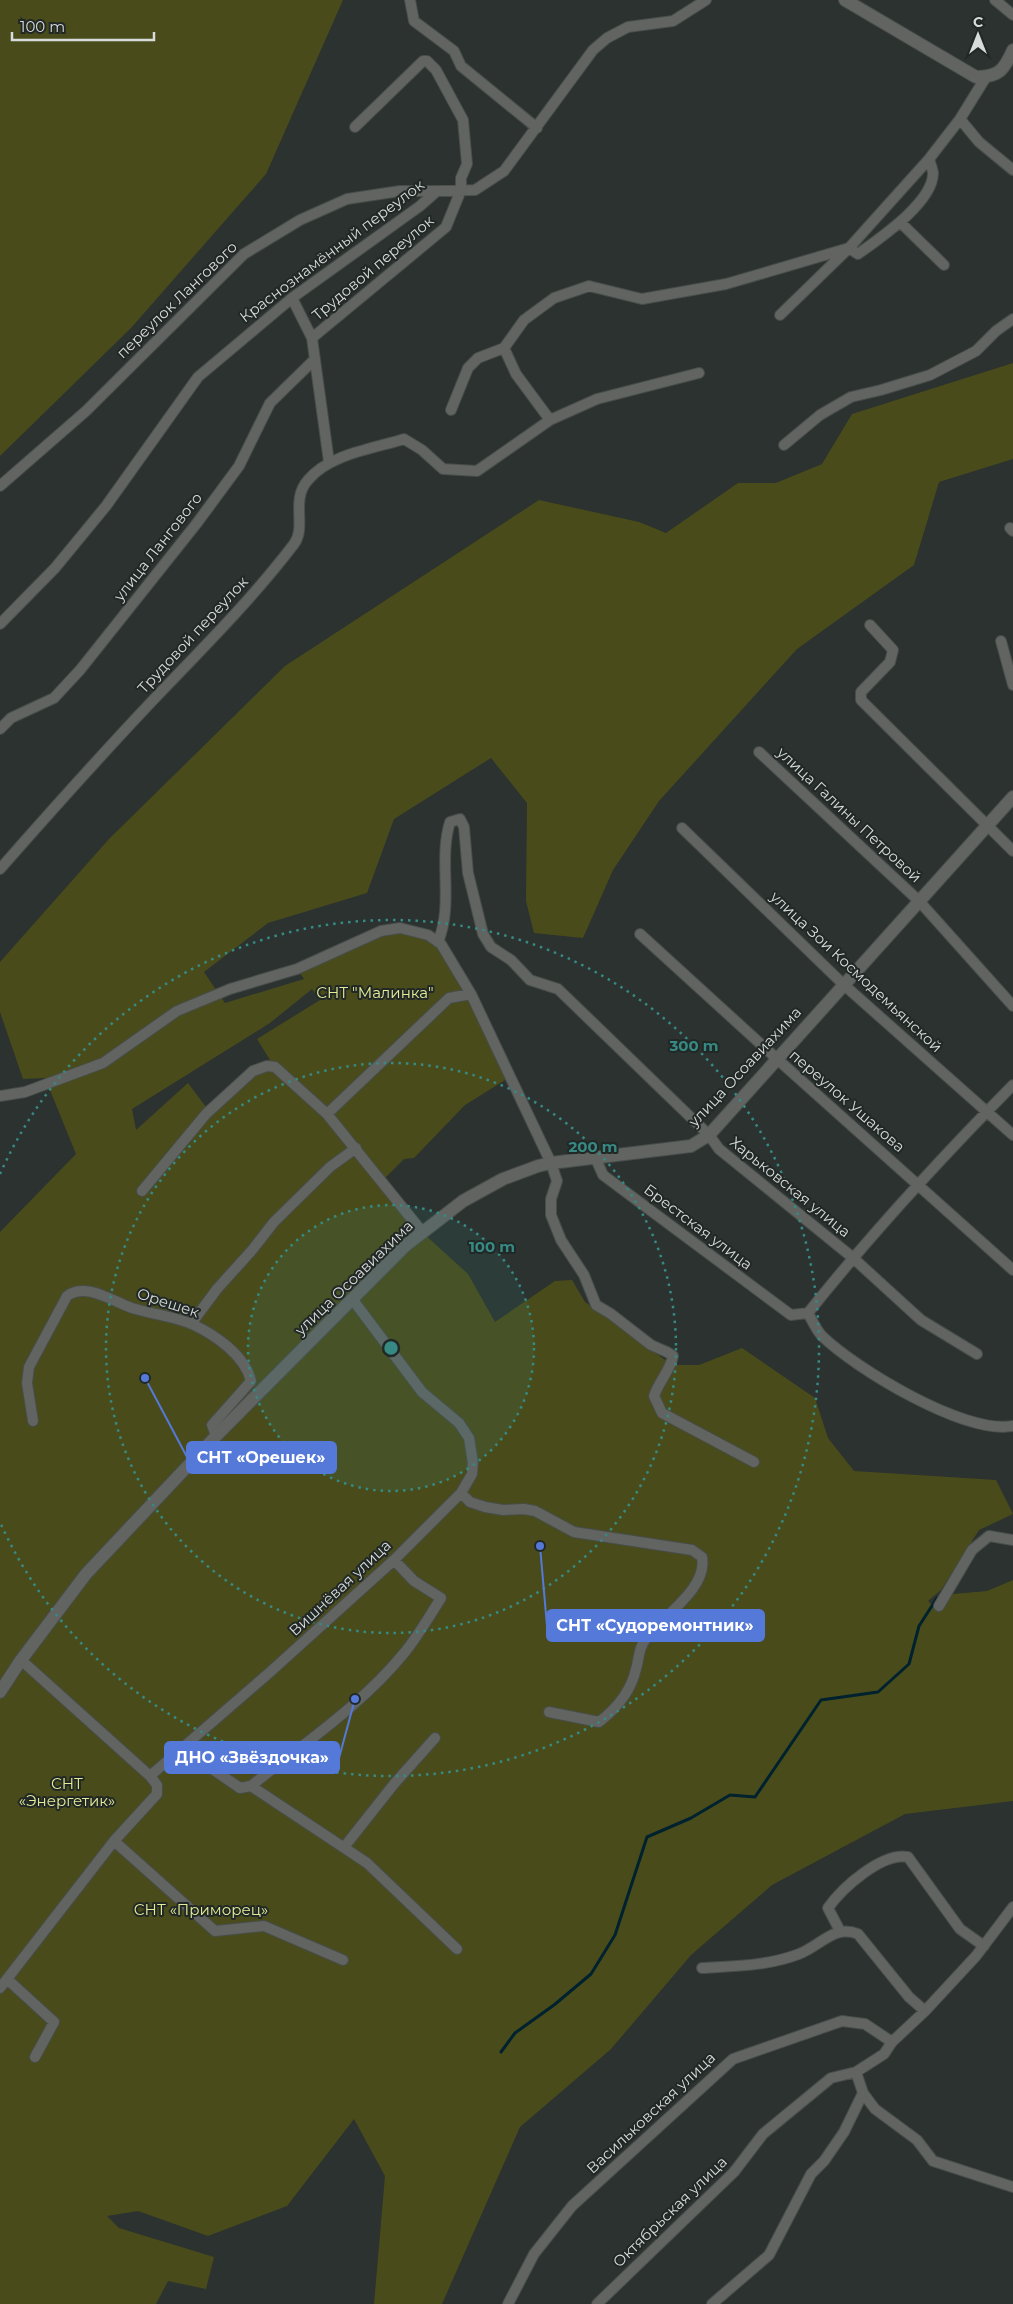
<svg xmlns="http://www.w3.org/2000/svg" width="1013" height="2304" viewBox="0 0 1013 2304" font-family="Montserrat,sans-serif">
  <rect width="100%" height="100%" fill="#2b322f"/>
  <path fill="#494c1a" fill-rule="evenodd" d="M0,0H343L266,174L131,328L0,456Z
    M1013,363V459L939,482L914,565L797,649L659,801L613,870L583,938L534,933L526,901L527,803L491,758L394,819L367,893L268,923L204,972L225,1003L304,979L297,969L400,928L441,944L510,1077L465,1105L414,1158L404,1159L382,1181L423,1233L468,1274L495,1322L555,1281L572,1280L585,1302L672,1365H699L742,1348L815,1398L828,1438L854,1471L996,1480L1013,1514L979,1530L941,1590L928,1601L938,1611L953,1594L987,1591L1013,1580V1801L905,1814L772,1885L691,1955L611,2049L520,2127L442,2304H374L385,2176L354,2119L287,2206L208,2236L138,2211L107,2216L119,2228L214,2257L206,2289L168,2281L156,2304H0V1232L76,1154L45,1078L23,1079L0,1012V962L109,839L285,666L539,500L639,522L666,533L738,483H776L822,464L852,414ZM312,989L320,1000L257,1039L270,1060L267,1066L209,1111L188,1083L136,1130L132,1109L270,1023Z"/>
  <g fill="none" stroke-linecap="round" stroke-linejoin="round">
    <path stroke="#00212e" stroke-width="3" d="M501,2052L515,2033L554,2005L591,1974L615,1935L647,1837L691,1818L730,1795L755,1797L821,1700L878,1692L909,1664L919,1626L937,1598"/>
    <defs>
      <path id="minor" d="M410,0L414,21L454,51L461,66L537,128
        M995,0L1013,15
        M960,119L979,142L1013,170
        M901,223L944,265
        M292,298L312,338L329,462
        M780,315L849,248L858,254C880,238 932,203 933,174C933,169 930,163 929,159
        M312,338L446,227L461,190V178L467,164L463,120L436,70L427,61H423L355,127
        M504,348L516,374L550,420
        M451,410L468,368L478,358L504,348L524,320L554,298L589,286L642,299L726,284L849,248L929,159L960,119L986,77
        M784,445L820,415L851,397L881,390L930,375L976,351L996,331L1013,319
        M0,486L86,411L244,254L300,220L347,199L400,191H437
        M1010,528L1013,531
        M0,624L55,568L106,506L198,377L292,298L420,206L437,191L475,190L504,171L593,50L607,38L628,27L673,21L706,0
        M870,625L893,650L890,662L861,692V700L1013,851
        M1001,641L1013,685
        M0,729L11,718L54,698L80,670L197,523L239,466L270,403L315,359
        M759,752L919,901L1013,1006
        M682,828L843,984L1013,1135
        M0,869C51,811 102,754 155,698C203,648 252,599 294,544C307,527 290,500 308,480C330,454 372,449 404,439L422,450L443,469L477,471L550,420L597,399L699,373
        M640,934L776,1058L1013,1270
        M438,942C454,903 438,861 450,822L460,819L464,827L468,873L483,934L491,947L511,960L530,980L558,989L709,1135L719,1149L852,1257L921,1320L977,1354
        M0,1096L25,1092L103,1063L177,1011L230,989L297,969L381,931L400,928L428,935L441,944L471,994L551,1163L557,1181L551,1199V1215L561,1240L584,1275L596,1305L611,1314L651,1345L667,1352L673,1356C670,1371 659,1381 654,1396L662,1413L754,1462
        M327,1114L449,998L471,994
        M595,1157L603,1175L791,1315L808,1313C872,1233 941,1158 1013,1085
        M142,1191L206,1114L253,1071L267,1066L275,1067L327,1114L423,1233
        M808,1313C812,1320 816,1330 822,1336C856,1369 965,1435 1013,1426
        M191,1324L217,1289L253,1249L274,1222L330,1167L356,1148
        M33,1421L27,1383L29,1367L67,1296C86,1282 112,1301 132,1308C151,1314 173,1316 192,1324C215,1335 245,1355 251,1381L212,1425L216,1436
        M461,1493L470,1502L485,1507L503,1510L524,1509L535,1511L574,1532L692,1550L702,1557C708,1588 664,1615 647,1637C638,1649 640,1655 636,1669C631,1691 616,1709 599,1722L549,1712
        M939,1606L972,1550L989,1536L1013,1540
        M178,1752L202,1762L240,1788L251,1786L367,1863L457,1949
        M150,1776L269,1673L394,1560L461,1493L472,1474L473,1463L469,1438L459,1423L422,1392L353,1300
        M251,1786C303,1744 362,1705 405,1652C418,1636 429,1617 441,1598L414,1581L394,1560
        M114,1841L215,1931L264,1926L343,1960
        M345,1846L394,1784L435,1738
        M840,1931L828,1908C842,1888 882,1852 908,1857L960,1929L984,1946
        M702,1968C734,1966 768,1966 799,1954C820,1946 835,1924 858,1934L909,1997L925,2011
        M7,1979L54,2022L35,2057
        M0,1988L114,1841L157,1794V1785L150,1776L21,1660
        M856,2072L863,2093L875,2109L917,2140L933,2161L1013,2187
        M508,2304L534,2254L572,2206L733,2059L842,2021L865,2024L892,2042
        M597,2304L734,2172L763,2134L831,2078L856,2072L884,2054L892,2042L925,2011L976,1956L1013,1907
        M712,2304L769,2255L811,2174L824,2161L844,2132L863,2093"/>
      <path id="tertiary" d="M845,0L976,77C999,77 1004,70 1013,50
        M0,1692L21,1660L86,1574L216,1436L405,1246L463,1201L503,1179L538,1166L551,1163L691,1146L709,1135L1013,797"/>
    </defs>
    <use href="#minor" stroke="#474d4a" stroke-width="12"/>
    <use href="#tertiary" stroke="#474d4a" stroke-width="14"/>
    <use href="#minor" stroke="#616461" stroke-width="10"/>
    <use href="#tertiary" stroke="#616461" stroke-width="12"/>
  </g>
  <circle cx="391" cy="1348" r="143" fill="#378a84" fill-opacity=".12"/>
  <g fill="none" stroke="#378a84" stroke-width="2.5" stroke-dasharray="2.5 5">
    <circle cx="391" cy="1348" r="143"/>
    <circle cx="391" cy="1348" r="285"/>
    <path d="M0 1174A428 428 0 1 1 0 1522"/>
  </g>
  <g text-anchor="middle" stroke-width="4" stroke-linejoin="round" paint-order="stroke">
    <g font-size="15" fill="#d7dcda" stroke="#212826">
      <text transform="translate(332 251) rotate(-37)" y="5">Краснознамённый переулок</text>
      <text transform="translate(373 268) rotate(-40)" y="5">Трудовой переулок</text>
      <text transform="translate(177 300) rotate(-44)" y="5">переулок Лангового</text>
      <text transform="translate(158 547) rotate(-52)" y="5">улица Лангового</text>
      <text transform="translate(193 635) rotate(-47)" y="5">Трудовой переулок</text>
      <text transform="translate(849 815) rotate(43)" y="5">улица Галины Петровой</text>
      <text transform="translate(856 972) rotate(43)" y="5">улица Зои Космодемьянской</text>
      <text transform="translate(745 1067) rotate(-47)" y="5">улица Осоавиахима</text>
      <text transform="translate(847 1101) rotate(41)" y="5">переулок Ушакова</text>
      <text transform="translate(790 1187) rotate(39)" y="5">Харьковская улица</text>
      <text transform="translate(698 1227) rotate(37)" y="5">Брестская улица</text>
      <text transform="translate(354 1278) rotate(-44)" y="5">улица Осоавиахима</text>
      <text transform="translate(168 1303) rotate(18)" y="5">Орешек</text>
      <text transform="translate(340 1588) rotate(-43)" y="5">Вишнёвая улица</text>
      <text transform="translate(651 2113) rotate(-43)" y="5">Васильковская улица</text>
      <text transform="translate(670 2212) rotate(-44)" y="5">Октябрьская улица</text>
    </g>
    <g font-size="15" fill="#e4ec98" stroke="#212826">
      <text x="375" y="998">СНТ "Малинка"</text>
      <text x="67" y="1789">СНТ<tspan x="67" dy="17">«Энергетик»</tspan></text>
      <text x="201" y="1915">СНТ «Приморец»</text>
    </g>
  </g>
  <circle cx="391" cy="1348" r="8" fill="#378a84" stroke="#212826" stroke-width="2.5"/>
  <g font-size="15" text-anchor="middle" font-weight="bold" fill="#378a84" stroke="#212826" stroke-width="4" stroke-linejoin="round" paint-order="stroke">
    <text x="694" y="1051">300 m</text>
    <text x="593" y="1152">200 m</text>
    <text x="492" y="1252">100 m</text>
  </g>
  <path fill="none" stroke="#5579d9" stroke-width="2" d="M145 1378L187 1457M540 1546L547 1626M355 1699L339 1758"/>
  <g fill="#5579d9" stroke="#212826" stroke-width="2">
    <circle cx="145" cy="1378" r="5"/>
    <circle cx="540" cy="1546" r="5"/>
    <circle cx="355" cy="1699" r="5"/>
  </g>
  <g fill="#5579d9" stroke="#5579d9" stroke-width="2">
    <rect x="187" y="1442" width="149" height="31" rx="5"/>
    <rect x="547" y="1610" width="217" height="31" rx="5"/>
    <rect x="165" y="1742" width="174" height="31" rx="5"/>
  </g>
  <g font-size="16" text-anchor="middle" font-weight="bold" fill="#fff">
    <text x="261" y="1463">СНТ «Орешек»</text>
    <text x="655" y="1631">СНТ «Судоремонтник»</text>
    <text x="252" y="1763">ДНО «Звёздочка»</text>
  </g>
  <g transform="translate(978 35)" stroke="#212826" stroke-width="4" paint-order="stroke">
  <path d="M0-4L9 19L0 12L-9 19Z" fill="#d7dcda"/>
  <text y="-8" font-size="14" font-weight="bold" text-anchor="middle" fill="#d7dcda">С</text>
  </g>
  <path d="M12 32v8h142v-8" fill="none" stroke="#d7dcda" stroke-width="2.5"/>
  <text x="20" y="32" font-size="15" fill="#d7dcda" stroke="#212826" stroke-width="4" paint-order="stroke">100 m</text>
</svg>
